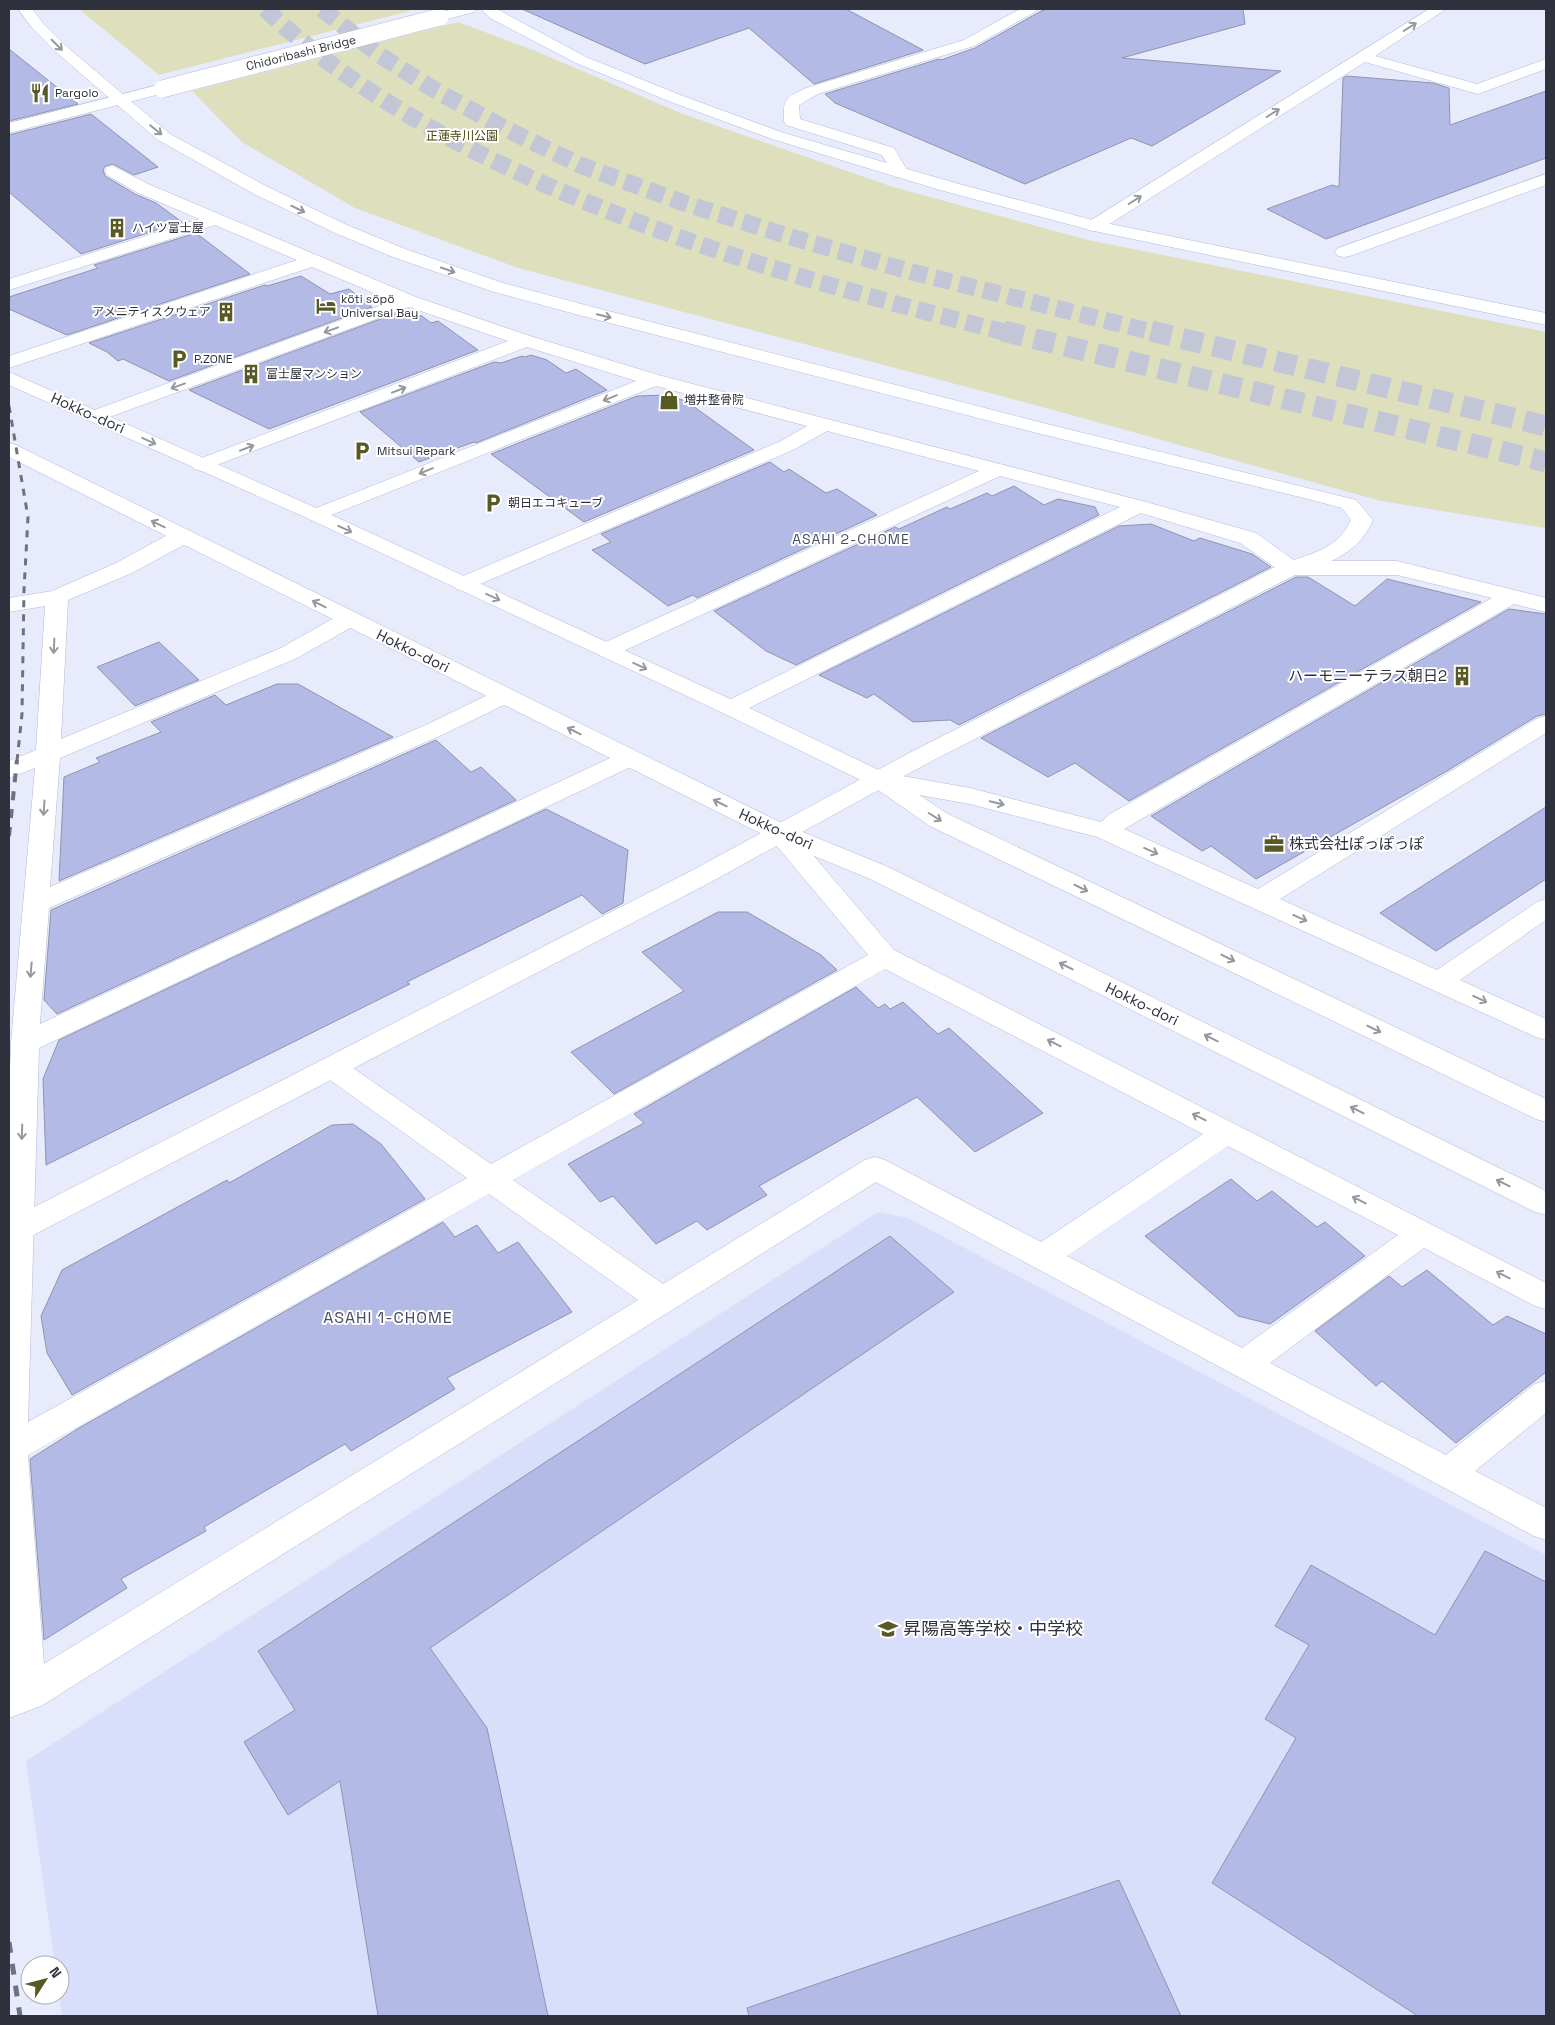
<svg xmlns="http://www.w3.org/2000/svg" width="1555" height="2025" viewBox="0 0 1555 2025" font-family="'Space Grotesk','Noto Sans JP',sans-serif">
  <rect width="100%" height="100%" fill="#e7ebfc"/>
  <path fill="#d9defb" d="M878,1212L908,1218L1546,1555V2016H62L59,1995L60,1965H55L26,1761Z"/>
  <path fill="#dedfbc" d="M79,9H407L410,11L159,75Z
    M458,22L538,52L683,114L893,187L1088,240L1546,332V528L1381,501L1039,406L518,268L355,208L242,142L192,91Z"/>
  <path fill="#b2bae5" stroke="#8f94af" d="M522,9H846L923,50L814,84L749,28L645,64Z
    M1045,9H1243L1245,24L1122,58L1281,71L1152,146L1131,138L1025,184L835,103L825,94L939,59L941,60L975,48Z
    M9,49L78,104L9,121Z
    M1346,76L1433,83L1449,88L1450,125L1546,91V158L1326,239L1267,209L1332,185L1339,187L1343,78Z
    M91,114L158,167L134,175L113,164L105,166L103,170L105,176L135,194L156,203L182,222L81,254L9,192V135Z
    M196,233L250,274L67,335L9,309V297L98,268L94,265Z
    M301,276L330,294L349,289L372,307L169,381L123,359L118,361L107,352L89,343L265,285L267,286Z
    M394,314L422,316L431,323L438,321L478,350L269,429L189,390Z
    M531,355L547,360L566,373L576,369L607,390L476,443L474,442L419,462L360,412L494,362L501,363L522,356L525,357Z
    M665,395L686,401L754,450L584,522L491,454L637,396Z
    M770,462L784,472L789,469L826,493L837,489L877,515L697,598L693,595L668,606L592,550L611,542L601,534Z
    M1014,486L1044,505L1058,499L1095,507L1099,515L796,665L766,651L714,611L895,527L899,529L947,507L950,509L987,493L992,496Z
    M1151,524L1194,541L1200,538L1252,554L1271,567L959,725L950,720L913,722L874,694L867,698L819,675L1119,526Z
    M1296,577H1308L1355,606L1387,579L1481,602L1129,801L1075,763L1048,777L981,738Z
    M1509,609L1546,614V714L1537,716L1447,771L1256,879L1211,846L1202,851L1151,816Z
    M159,642L199,680L135,706L97,667Z
    M277,684H298L393,737L59,881L64,777L100,762L96,758L161,732L151,722L215,695L226,705Z
    M436,740L471,772L481,767L516,800L57,1014L44,1000L51,910Z
    M1546,807V879L1436,951L1380,913Z
    M546,809L628,850L623,903L602,914L582,895L407,982L410,984L46,1165L43,1079L59,1040Z
    M718,912H747L821,955L837,970L614,1094L571,1052L684,991L642,952Z
    M856,987L878,1008L885,1004L890,1009L903,1002L938,1034L949,1028L1043,1113L975,1152L917,1097L759,1186L767,1195L707,1230L697,1221L656,1244L613,1196L600,1202L568,1164L644,1123L634,1114Z
    M353,1124L381,1144L425,1199L72,1395L47,1353L41,1316L62,1270L227,1180L229,1183L332,1125Z
    M1231,1179L1257,1201L1272,1191L1317,1227L1325,1222L1365,1256L1270,1324L1238,1316L1145,1236Z
    M443,1222L455,1237L477,1225L498,1253L518,1242L572,1312L447,1378L455,1389L351,1451L345,1444L204,1527L206,1531L121,1579L127,1588L44,1640L30,1459L79,1428Z
    M890,1236L954,1292L430,1648L487,1728L548,2016H378L340,1781L288,1815L244,1742L295,1710L258,1651Z
    M1427,1270L1493,1325L1507,1316L1546,1334V1372L1456,1443L1382,1381L1376,1386L1315,1331L1389,1276L1402,1287Z
    M1485,1551L1546,1582V2016H1418L1212,1883L1296,1738L1265,1719L1309,1645L1275,1626L1311,1565L1435,1635Z
    M1119,1880L1181,2016H749L747,2008Z"/>
  <g fill="none" stroke-linecap="round" stroke-linejoin="round">
    <path stroke="#c2c6d6" stroke-width="17" stroke-dasharray="17 8" stroke-linecap="butt" d="M265,9C344,83 436,135 535,180C686,248 847,292 1008,333
      M322,9L378,54L433,89L504,128L580,165L684,203L791,237L912,272L1156,333"/>
    <path stroke="#c2c6d6" stroke-width="21" stroke-dasharray="21 11" stroke-linecap="butt" d="M1003,331L1546,462
      M1151,331L1546,426"/>
    <defs>
      <path id="lane" d="M1020,9H1037L1035,12L974,46L818,94L799,105L800,119L894,148L909,173L907,177H895L882,155L786,125C783,121 784,118 784,113C783,96 793,95 806,88L964,40Z
        M1429,9H1446L1375,56L1477,84L1546,59V69L1478,94L1365,62L1100,230L1094,231L1088,230L1085,226L1088,222Z
        M1546,174V185L1350,256L1344,257L1338,256L1335,252L1338,248Z"/>
      <path id="street" d="M18,9H32L43,23L66,46L170,134L268,187L347,225L405,249L503,283L589,306L1043,423L1356,500L1373,520C1364,540 1351,552 1331,561H1397L1546,598V612L1514,604L1124,829L1258,889L1538,718L1546,716V733L1280,899L1437,970L1537,902L1546,899V920L1460,980L1546,1019V1040L1536,1037L1097,837L970,804L880,788L871,785L868,780L871,775L880,772L970,788L1101,822L1110,814L1492,598L1397,575H1291L1283,573L1240,543L1141,513L739,713L731,715L723,713L719,708L723,703L1120,507L1000,476L615,655L607,657L599,655L596,650L599,645L979,471L827,431L795,449L464,591L456,589L453,584L456,579L781,441L807,426L656,386L316,521L309,519L305,515L309,511L636,381L527,347L201,471L194,469L191,465L194,461L508,341L409,307L96,422L89,420L86,416L89,412L393,301L312,267L9,368V356L297,260L215,225L9,290V279L199,219L136,192L107,175L105,171L107,167L113,166L148,184L416,297L533,337L662,376L1146,502L1256,533L1294,560C1318,552 1340,545 1351,520L1342,508L1304,498L1033,432L575,314L491,291L393,257L335,233L256,195L158,140L56,52L33,29Z
        M481,9H497L586,57L683,96L784,133L952,182L1096,221L1546,313V325L1094,231L940,190L772,139L671,102L576,63L490,18Z
        M183,530L191,531L194,536L191,541L132,573L68,600L61,739L281,648L341,614L349,612L357,614L360,619L357,624L297,658L60,758L50,887L428,724L496,691L504,689L512,691L516,696L512,701L444,734L49,908L40,1024L621,753L630,750L639,753L642,758L639,763L39,1048L28,1422L467,1178L323,1075L319,1068L323,1061L333,1058L343,1061L491,1164L868,955L770,838L766,832L770,826L779,824L788,826L894,950L1546,1283V1309L1535,1306L1424,1248L1270,1363L1446,1455L1535,1384L1546,1381V1413L1475,1471L1546,1508V1540L1534,1536L876,1182L41,1706L9,1718V1099L11,1043L35,768L9,778V761L36,750L45,606L9,612V598L52,591L116,563L175,531ZM885,969L1203,1134L1041,1242L885,1160L875,1157L865,1160L663,1284L513,1180ZM1228,1146L1398,1235L1242,1348L1067,1256ZM489,1194L638,1300L44,1664L28,1455Z"/>
      <path id="secondary" d="M453,9H476L474,12L440,21L435,20L433,17L435,14Z
        M162,84L168,86L170,89L168,92L9,133V123Z
        M1291,561L1299,563L1302,568L1299,573L928,763L709,883L20,1242L9,1246V1220L691,871L911,752L1283,563Z"/>
      <path id="primary" d="M9,372L323,511L739,703L889,775L948,814L1546,1099V1122L1536,1119L930,826L871,785L723,713L309,519L9,385Z
        M9,443L16,445L788,826L886,866L1546,1191V1215L1535,1212L868,878L770,838L9,457Z"/>
    </defs>
    <use href="#lane" stroke="#b5bad6" stroke-width="1"/>
    <use href="#street" stroke="#b5bad6" stroke-width="1"/>
    <use href="#secondary" stroke="#b5bad6" stroke-width="1"/>
    <use href="#primary" stroke="#b5bad6" stroke-width="1"/>
    <use href="#lane" fill="#fff" fill-rule="evenodd"/>
    <use href="#street" fill="#fff" fill-rule="evenodd"/>
    <use href="#secondary" fill="#fff" fill-rule="evenodd"/>
    <use href="#primary" fill="#fff" fill-rule="evenodd"/>
    <path stroke="#6f717f" stroke-width="3" stroke-dasharray="7 7" stroke-linecap="butt" d="M9,406L28,517L24,590L22,714L17,761"/>
    <path stroke="#6f717f" stroke-width="4" stroke-dasharray="9 9" stroke-linecap="butt" d="M9,836L17,760"/>
    <path stroke="#6f717f" stroke-width="5" stroke-dasharray="11 11" stroke-linecap="butt" d="M9,1942L20,2016"/>
    <defs>
      <path id="secondary-bridge" d="M162,89L440,17"/>
    </defs>
    <use href="#secondary-bridge" stroke="#b5bad6" stroke-width="18" stroke-linecap="butt"/>
    <use href="#secondary-bridge" stroke="#fff" stroke-width="17"/>
  </g>
  <defs><path id="oneway-shaft" d="M-6 0H5M1.5-3L5.5 0L1.5 3" fill="none" stroke-width="1.6" stroke-linecap="round" stroke-linejoin="round" transform="scale(1.25)"/></defs>
  <g stroke="#97989e">
    <use href="#oneway-shaft" transform="translate(1410 27) rotate(-32)"/>
    <use href="#oneway-shaft" transform="translate(57 45) rotate(45)"/>
    <use href="#oneway-shaft" transform="translate(1273 113) rotate(-32)"/>
    <use href="#oneway-shaft" transform="translate(156 130) rotate(39)"/>
    <use href="#oneway-shaft" transform="translate(1135 200) rotate(-32)"/>
    <use href="#oneway-shaft" transform="translate(298 209) rotate(26)"/>
    <use href="#oneway-shaft" transform="translate(448 270) rotate(19)"/>
    <use href="#oneway-shaft" transform="translate(604 316) rotate(14)"/>
    <use href="#oneway-shaft" transform="translate(331 330) rotate(160)"/>
    <use href="#oneway-shaft" transform="translate(178 386) rotate(160)"/>
    <use href="#oneway-shaft" transform="translate(399 390) rotate(-21)"/>
    <use href="#oneway-shaft" transform="translate(610 398) rotate(158)"/>
    <use href="#oneway-shaft" transform="translate(149 441) rotate(24)"/>
    <use href="#oneway-shaft" transform="translate(247 448) rotate(-21)"/>
    <use href="#oneway-shaft" transform="translate(426 471) rotate(158)"/>
    <use href="#oneway-shaft" transform="translate(158 524) rotate(-154)"/>
    <use href="#oneway-shaft" transform="translate(345 529) rotate(25)"/>
    <use href="#oneway-shaft" transform="translate(493 597) rotate(25)"/>
    <use href="#oneway-shaft" transform="translate(319 604) rotate(-153)"/>
    <use href="#oneway-shaft" transform="translate(54 646) rotate(93)"/>
    <use href="#oneway-shaft" transform="translate(640 666) rotate(25)"/>
    <use href="#oneway-shaft" transform="translate(574 731) rotate(-154)"/>
    <use href="#oneway-shaft" transform="translate(720 803) rotate(-154)"/>
    <use href="#oneway-shaft" transform="translate(997 803) rotate(14)"/>
    <use href="#oneway-shaft" transform="translate(44 808) rotate(94)"/>
    <use href="#oneway-shaft" transform="translate(935 817) rotate(32)"/>
    <use href="#oneway-shaft" transform="translate(1151 851) rotate(24)"/>
    <use href="#oneway-shaft" transform="translate(1081 888) rotate(26)"/>
    <use href="#oneway-shaft" transform="translate(1300 918) rotate(24)"/>
    <use href="#oneway-shaft" transform="translate(1228 958) rotate(26)"/>
    <use href="#oneway-shaft" transform="translate(1066 966) rotate(-154)"/>
    <use href="#oneway-shaft" transform="translate(31 970) rotate(95)"/>
    <use href="#oneway-shaft" transform="translate(1480 999) rotate(25)"/>
    <use href="#oneway-shaft" transform="translate(1374 1029) rotate(26)"/>
    <use href="#oneway-shaft" transform="translate(1211 1038) rotate(-154)"/>
    <use href="#oneway-shaft" transform="translate(1054 1043) rotate(-153)"/>
    <use href="#oneway-shaft" transform="translate(1357 1110) rotate(-154)"/>
    <use href="#oneway-shaft" transform="translate(1199 1117) rotate(-153)"/>
    <use href="#oneway-shaft" transform="translate(22 1132) rotate(92)"/>
    <use href="#oneway-shaft" transform="translate(1503 1183) rotate(-154)"/>
    <use href="#oneway-shaft" transform="translate(1359 1200) rotate(-153)"/>
    <use href="#oneway-shaft" transform="translate(1503 1275) rotate(-153)"/>
  </g>
  <defs>
    <symbol id="restaurant-bare" viewBox="-9 -9 18 18"><path d="M-5-6h1v4h1v-4h1v4h1v-4h1v5L-1.5 .5V6h-2V.5L-5-1ZM5-6V6H3V1.5H1.5Q1.5-4 5-6Z" fill="#595926" stroke="#fff" stroke-width="2.5" paint-order="stroke"/></symbol>
    <symbol id="building-bare" viewBox="-9 -9 18 18"><path d="M-4-6H4V6H1V3H-1V6H-4ZM-2.5-4.3h1.7v1.8h-1.7ZM.8-4.3h1.7v1.8H.8ZM-2.5-1h1.7V.8h-1.7ZM.8-1h1.7V.8H.8Z" fill="#595926" stroke="#fff" stroke-width="2.5" paint-order="stroke"/></symbol>
    <symbol id="hotel-bare" viewBox="-9 -9 18 18"><path d="M-6-4.5h1.5V1H6V5H4.5V3h-9V5H-6ZM-4 0a1.8 1.8 0 1 1 3.6 0ZM.5 0V-2.5h3Q6-2.5 6 0Z" fill="#595926" stroke="#fff" stroke-width="2.5" paint-order="stroke"/></symbol>
    <symbol id="parking-bare" viewBox="-9 -9 18 18"><path d="M-3.5-5.5H1a3.5 3.5 0 0 1 0 7H-1V5.5H-3.5ZM-1-3.4V-.6H.8a1.4 1.4 0 0 0 0-2.8Z" fill="#595926" stroke="#fff" stroke-width="2.5" paint-order="stroke"/></symbol>
    <symbol id="shop-bare" viewBox="-9 -9 18 18"><path d="M-5-2.5h2.3a2.7 3.5 0 0 1 5.4 0H5L5.5 6h-11ZM-1.5-2.5h3a1.5 2.3 0 0 0-3 0Z" fill="#595926" stroke="#fff" stroke-width="2.5" paint-order="stroke"/></symbol>
    <symbol id="office-bare" viewBox="-9 -9 18 18"><path d="M-6-3h4V-5.5h4V-3h4V5H-6ZM-1-4.5V-3h2v-1.5ZM-6 0V1H6V0Z" fill="#595926" stroke="#fff" stroke-width="2.5" paint-order="stroke"/></symbol>
    <symbol id="school-bare" viewBox="-9 -9 18 18"><path d="M0-5L7-2L0 1L-7-2ZM-4 1L0 2.5L4 1V4Q0 6-4 4Z" fill="#595926" stroke="#fff" stroke-width="2.5" paint-order="stroke"/></symbol>
  </defs>
  <g fill-rule="evenodd">
    <use href="#restaurant-bare" x="26" y="79" width="28" height="28"/>
    <use href="#building-bare" x="103" y="214" width="28" height="28"/>
    <use href="#hotel-bare" x="312" y="292" width="28" height="28"/>
    <use href="#building-bare" x="212" y="298" width="28" height="28"/>
    <use href="#parking-bare" x="165" y="345" width="28" height="28"/>
    <use href="#building-bare" x="237" y="360" width="28" height="28"/>
    <use href="#shop-bare" x="655" y="386" width="28" height="28"/>
    <use href="#parking-bare" x="348" y="437" width="28" height="28"/>
    <use href="#parking-bare" x="479" y="489" width="28" height="28"/>
    <use href="#building-bare" x="1448" y="662" width="28" height="28"/>
    <use href="#office-bare" x="1260" y="830" width="28" height="28"/>
    <use href="#school-bare" x="874" y="1615" width="28" height="28"/>
  </g>
  <g text-anchor="middle" stroke-width="4" stroke-linejoin="round" paint-order="stroke">
    <g font-size="12" fill="#2f313c" stroke="#fff">
      <text transform="translate(301 53) rotate(-14)" y="4">Chidoribashi Bridge</text>
    </g>
    <g font-size="12" fill="#2f313c" stroke="#fff" text-anchor="start">
      <text x="55" y="97">Pargolo</text>
      <text x="132" y="232">ハイツ富士屋</text>
      <text x="341" y="303">köti söpö<tspan x="341" dy="14">Universal Bay</tspan></text>
      <text x="211" y="316" text-anchor="end">アメニティスクウェア</text>
      <text x="194" y="363">P.ZONE</text>
      <text x="266" y="378">富士屋マンション</text>
      <text x="684" y="404">増井整骨院</text>
      <text x="377" y="455">Mitsui Repark</text>
      <text x="508" y="507">朝日エコキューブ</text>
    </g>
    <g font-size="12" fill="#45450e" stroke="#fff">
      <text x="462" y="140">正蓮寺川公園</text>
    </g>
    <g font-size="14" letter-spacing="1" fill="#474b62" stroke="#fff">
      <text x="851" y="544">ASAHI 2-CHOME</text>
    </g>
    <g font-size="15" fill="#2f313c" stroke="#fff">
      <text transform="translate(88 413) rotate(24)" y="5">Hokko-dori</text>
      <text transform="translate(413 651) rotate(26)" y="5">Hokko-dori</text>
      <text transform="translate(776 829) rotate(24)" y="5">Hokko-dori</text>
      <text transform="translate(1142 1004) rotate(26)" y="5">Hokko-dori</text>
    </g>
    <g font-size="15" fill="#2f313c" stroke="#fff" text-anchor="end">
      <text x="1447" y="681">ハーモニーテラス朝日2</text>
      <text x="1289" y="849" text-anchor="start">株式会社ぽっぽっぽ</text>
    </g>
    <g font-size="16" letter-spacing="1" fill="#474b62" stroke="#fff">
      <text x="388" y="1323">ASAHI 1-CHOME</text>
    </g>
    <g font-size="18" fill="#2f313c" stroke="#fff" text-anchor="start">
      <text x="903" y="1635">昇陽高等学校・中学校</text>
    </g>
  </g>
  <rect width="1555" height="2025" fill="none" stroke="#2f313c" stroke-width="20"/>
  <g transform="translate(45 1980) rotate(54)"><circle r="24" fill="#ffffff" stroke="#acadb1"/>
  <path d="M0-4L9 19L0 12L-9 19Z" fill="#595926"/>
  <text y="-8" font-size="14" font-weight="bold" text-anchor="middle" fill="#2f313c">N</text>
  </g>
</svg>
